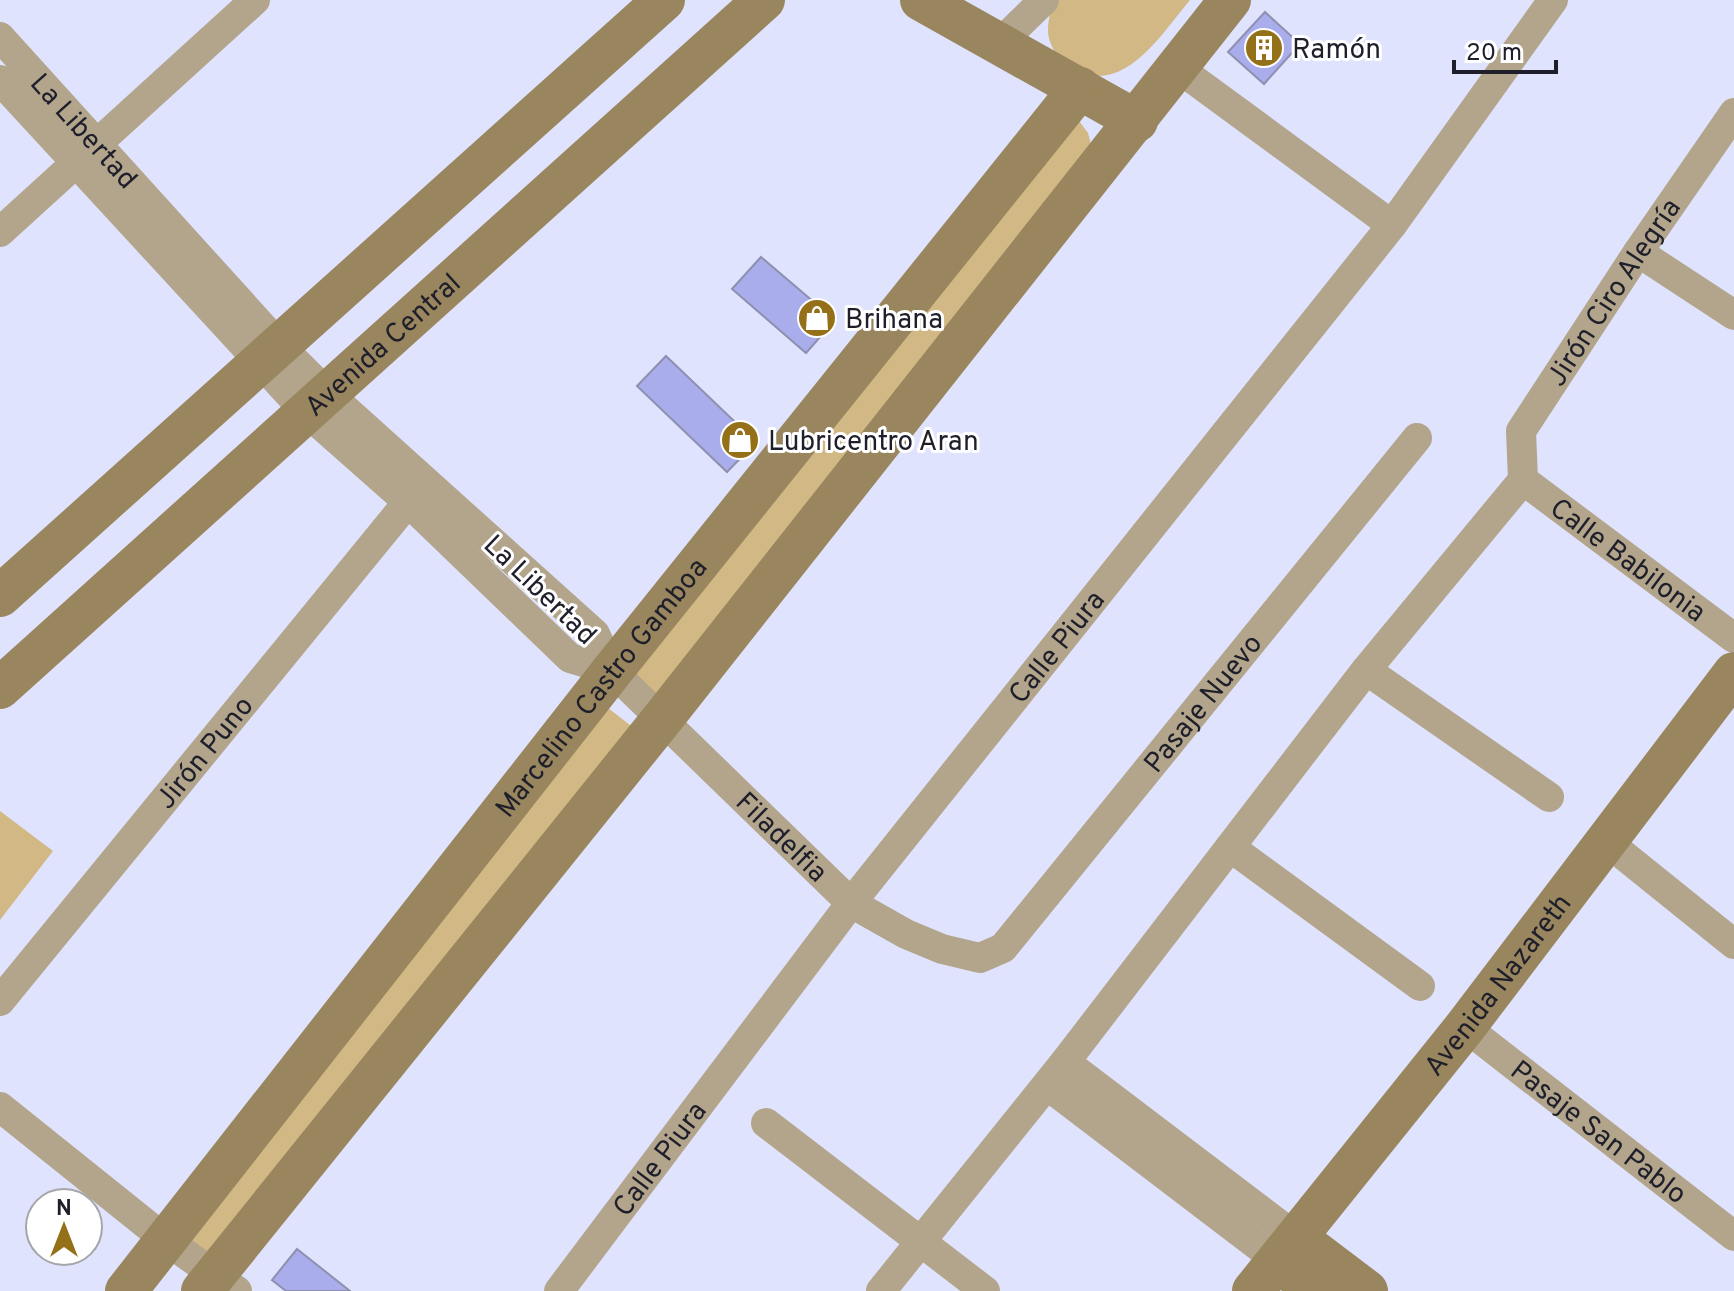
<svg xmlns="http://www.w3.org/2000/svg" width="1734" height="1291" viewBox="0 0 1734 1291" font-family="Overpass,sans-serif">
  <rect width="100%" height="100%" fill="#e0e3fd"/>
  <path fill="#d1b884" d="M1053,0H1190C1166,28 1136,78 1095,76C1086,75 1075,70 1065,67C1045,38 1045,35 1053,0Z
    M1079,121L1088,133L1092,148L655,699L632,670Z
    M608,708L630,725L632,740L219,1259L185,1242Z
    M0,811L53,851L0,920Z"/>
  <path fill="#aaadec" stroke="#8e90af" stroke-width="2" d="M1265,12L1300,44L1264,84L1228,52Z
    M761,257L835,320L806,353L732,289Z
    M666,356L756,442L727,472L637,386Z
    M297,1249L350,1291H286L272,1280Z"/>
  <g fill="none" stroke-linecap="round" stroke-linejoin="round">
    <g stroke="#b2a58b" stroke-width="30">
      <path id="s1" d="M0,37L278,344L326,392L595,634L612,671L851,903L906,934L942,949L980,958L1003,948L1417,438"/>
      <path d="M1000,43L1044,0"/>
      <path d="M1178,68L1392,225"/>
      <path d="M0,80L305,411L408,502L570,658L612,671"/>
      <path d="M0,232L255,0"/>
      <path d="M1638,252L1734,315"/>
      <path id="s2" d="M1523,480L1521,431L1638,252L1734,113"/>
      <path id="s3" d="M1523,480L1734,638"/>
      <path d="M1366,670L1549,797"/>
      <path d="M1606,841L1734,944"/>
      <path d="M1230,847L1420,986"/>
      <path id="s4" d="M0,1001L408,502"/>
      <path id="s5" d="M1465,1027L1734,1236"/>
      <path d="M1065,1062L1297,1238"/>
      <path d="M1047,1085L1278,1261"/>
      <path d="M0,1107L166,1240L237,1291"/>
      <path d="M766,1123L985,1291"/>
      <path id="s6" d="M559,1291L851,903L1392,225L1553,0"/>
      <path d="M881,1291L1065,1062L1366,670L1523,480"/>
    </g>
    <g stroke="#99865e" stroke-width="42">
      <path d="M921,0L1137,121"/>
      <path d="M0,596L664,0"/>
      <path id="s7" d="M0,688L764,0"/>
      <path d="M1297,1238L1367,1291"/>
      <path d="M1278,1261L1316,1291"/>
      <path id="s8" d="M126,1291L612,671L1080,88"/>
      <path d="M202,1291L663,718L1230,0"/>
      <path id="s9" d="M1253,1291L1465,1027L1734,673"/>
    </g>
  </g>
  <defs>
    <symbol id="building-disc" viewBox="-11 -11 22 22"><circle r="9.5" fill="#947119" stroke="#fff"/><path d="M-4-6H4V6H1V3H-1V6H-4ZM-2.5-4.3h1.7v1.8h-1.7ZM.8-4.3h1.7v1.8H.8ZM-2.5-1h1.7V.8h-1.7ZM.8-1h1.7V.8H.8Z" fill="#fff"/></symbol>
    <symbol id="shop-disc" viewBox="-11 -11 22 22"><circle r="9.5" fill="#947119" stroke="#fff"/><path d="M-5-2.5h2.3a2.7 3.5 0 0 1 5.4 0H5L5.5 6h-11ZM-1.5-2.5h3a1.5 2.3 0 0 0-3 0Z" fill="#fff"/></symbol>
  </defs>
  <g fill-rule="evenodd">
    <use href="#building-disc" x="1242" y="26" width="44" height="44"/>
    <use href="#shop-disc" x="795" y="296" width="44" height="44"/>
    <use href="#shop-disc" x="718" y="418" width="44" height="44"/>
  </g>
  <g text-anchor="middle" stroke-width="6" stroke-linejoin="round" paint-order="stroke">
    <g font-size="28" fill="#1e1f2b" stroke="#fff" text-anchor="start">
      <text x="1292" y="58">Ramón</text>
      <text x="845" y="328">Brihana</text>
      <text x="768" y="450">Lubricentro Aran</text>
    </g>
    <g font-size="28" fill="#1e1f2b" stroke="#fff">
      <text dy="10" stroke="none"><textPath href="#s1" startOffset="126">La Libertad</textPath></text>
      <text dy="10" stroke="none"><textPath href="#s2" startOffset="216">Jirón Ciro Alegría</textPath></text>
      <text dy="10" stroke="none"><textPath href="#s7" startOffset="514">Avenida Central</textPath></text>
      <text dy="10" stroke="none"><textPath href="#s3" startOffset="132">Calle Babilonia</textPath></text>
      <text transform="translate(541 589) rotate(44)" y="10">La Libertad</text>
      <text dy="10" stroke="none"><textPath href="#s6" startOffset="814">Calle Piura</textPath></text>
      <text dy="10" stroke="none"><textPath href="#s8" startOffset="768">Marcelino Castro Gamboa</textPath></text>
      <text dy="10" stroke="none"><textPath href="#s1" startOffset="1700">Pasaje Nuevo</textPath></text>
      <text dy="10" stroke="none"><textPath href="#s4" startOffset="322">Jirón Puno</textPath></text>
      <text dy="10" stroke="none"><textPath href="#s1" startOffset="1122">Filadelfia</textPath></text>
      <text dy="10" stroke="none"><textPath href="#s9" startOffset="392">Avenida Nazareth</textPath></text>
      <text dy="10" stroke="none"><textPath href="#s5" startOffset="170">Pasaje San Pablo</textPath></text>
      <text dy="10" stroke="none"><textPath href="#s6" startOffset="166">Calle Piura</textPath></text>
    </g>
  </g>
  <g transform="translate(64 1227)"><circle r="38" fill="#ffffff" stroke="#a5a5aa" stroke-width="2"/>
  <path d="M0-6L14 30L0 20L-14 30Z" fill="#947119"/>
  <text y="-12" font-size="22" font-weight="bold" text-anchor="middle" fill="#1e1f2b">N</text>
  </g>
  <path d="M1454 60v12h102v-12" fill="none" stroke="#1e1f2b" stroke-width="4"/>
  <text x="1466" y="60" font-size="24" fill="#1e1f2b" stroke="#ffffff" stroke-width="6" paint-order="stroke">20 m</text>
</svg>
